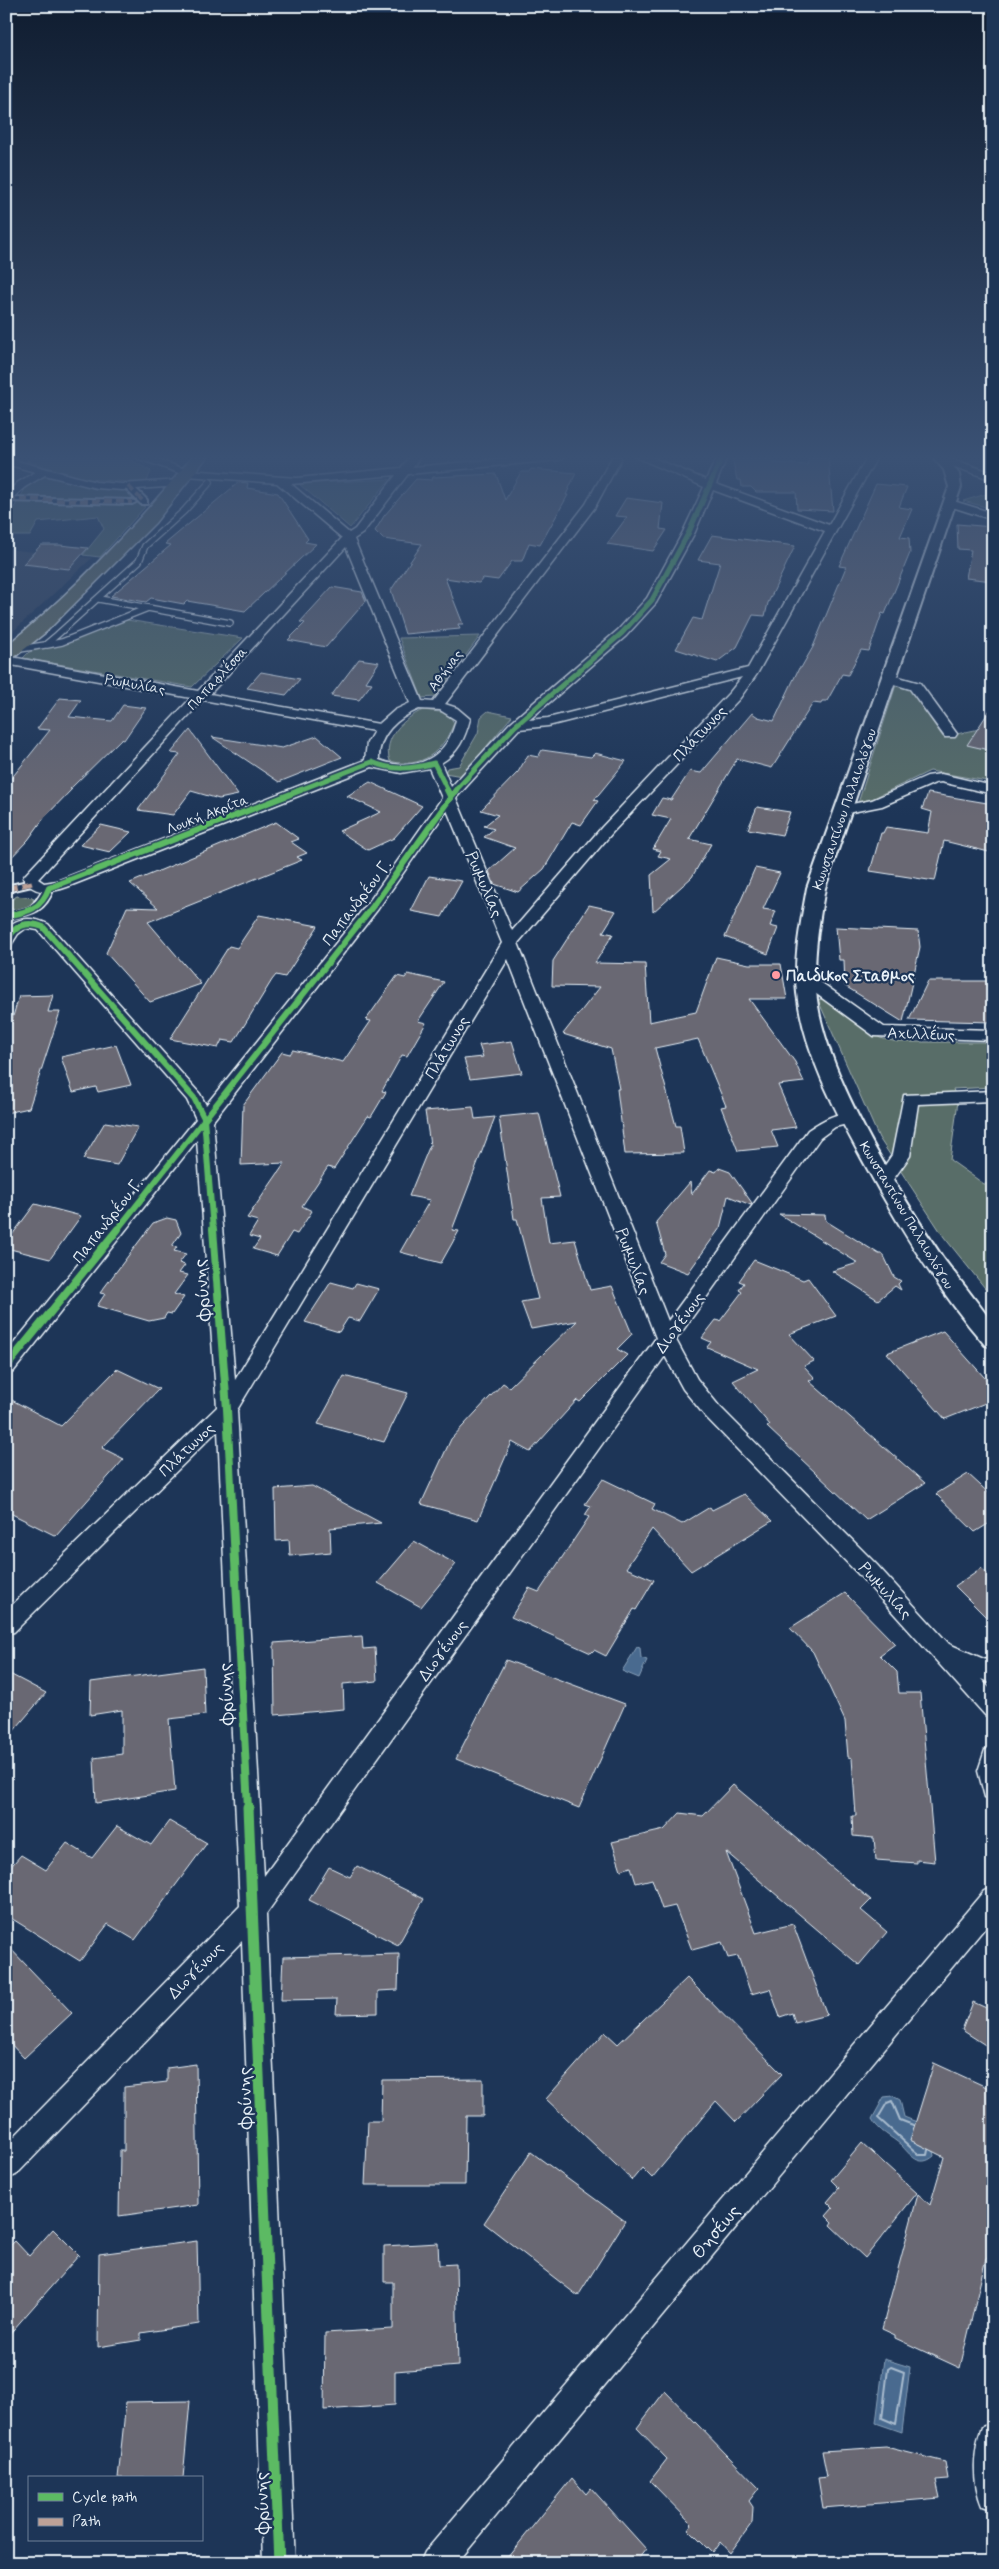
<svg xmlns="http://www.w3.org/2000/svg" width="999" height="2569" viewBox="0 0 999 2569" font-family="Mynerve,sans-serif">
  <rect width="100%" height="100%" fill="#1d3557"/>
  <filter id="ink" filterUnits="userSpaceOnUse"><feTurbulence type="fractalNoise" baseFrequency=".02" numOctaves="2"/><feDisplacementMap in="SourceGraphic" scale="10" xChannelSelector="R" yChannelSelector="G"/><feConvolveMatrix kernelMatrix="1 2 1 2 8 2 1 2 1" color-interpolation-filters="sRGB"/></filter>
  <g filter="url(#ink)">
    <path fill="#34445f" d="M6,549L92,558L6,638Z"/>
    <path fill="#596d68" stroke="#a0afb0" d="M36,457H125L151,471L147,481L143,483L86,479L27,461Z
      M44,477C73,479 98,491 127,489L141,505L145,507L100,557L83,555L104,529L98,516L38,522L30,536H6V521L28,484Z
      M390,479L350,528L299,484Z
      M993,492V509L963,501Z
      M127,620L243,638L192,687L23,658L29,652L67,642Z
      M480,636L435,697L422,698L399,638Z
      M896,685L910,690L943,737L993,726V782L930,771L857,806Z
      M423,710L448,713L454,723C443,751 422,770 390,761C382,738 404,718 423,710Z
      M488,711L512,716L462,776L445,773L447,768L459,766L478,733L481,717Z
      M17,896L33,898L34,904L19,911L9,908L8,902Z
      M825,998L880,1038L898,1042H993V1087L953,1089L958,1101L950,1160L984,1184H993V1298L944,1237L879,1138L818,1000Z"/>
    <path fill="#486a8f" stroke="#88a0b9" d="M637,1647L640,1648L641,1658L647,1660L639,1678L622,1671Z
      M893,2096L900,2100L904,2117L922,2124L932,2146L934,2156C919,2169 910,2154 901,2145C891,2136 879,2132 872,2119L884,2097Z
      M884,2359L910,2367L902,2432L876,2423Z"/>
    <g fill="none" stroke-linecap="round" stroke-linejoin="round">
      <path stroke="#a8bbce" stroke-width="2" d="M913,2125L900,2120L892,2101L887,2103L878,2118L919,2155H927L928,2150
        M891,2367L904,2372L896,2424L882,2418L888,2369Z"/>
    </g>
    <path fill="#696873" stroke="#e8f1f8" d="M732,457H766L772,458L773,463L807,465L809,457H828L833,511L797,509L796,492H756L751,487H742L741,480H737Z
      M531,469L576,473L566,495H568L540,545L529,543L522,561H512L498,580L483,578L479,583L445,578L463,624H458L460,629L405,634L391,590L422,544L383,539L375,531L384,516L416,479L432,480L433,477L496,474L505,500L521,472H529Z
      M239,482L248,483L247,488L278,493L308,539L305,542L316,544L245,611L187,601L184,604L151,598L146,602L111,596L171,545L165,544Z
      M876,484L907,487L899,507L912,509L900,537L909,538L910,553L885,614L882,613L869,651L861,650L848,675L842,674L827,701H822L821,704L813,703L772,768L737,759L689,839L711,844L692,877L653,912L651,875L671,859L658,856L661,851L653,849L671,819L652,815L662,798L671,800L690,771L701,773L752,713L758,717L774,721L799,668H801L813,647L846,567L839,566Z
      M626,498L663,503L660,529L667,530L653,551L607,544L627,517L615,516Z
      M957,524L993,527V581L966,578L971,550L958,549Z
      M712,535L795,546L768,603L765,616L753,615L737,647L717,662L676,649L693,618L702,620L720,563L698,560Z
      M41,545H60L88,548L69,569L23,564Z
      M332,587L362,592L366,601L326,647L288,640L305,623L300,622Z
      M359,659L379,662L366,682L372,683L359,700L331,696Z
      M261,672L300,679L286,695L247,688Z
      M60,698L81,700L69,717L112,721L123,705L146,708L124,740L121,739L70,789H72L44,818L28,840L6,863V785L50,730L37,729Z
      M993,705V751L967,745Z
      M190,730L238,795L219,799L191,791L173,815L138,810L180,754L171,753Z
      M317,736L342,757L279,782L212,737L282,748Z
      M542,750L591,757L595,753L626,761L594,800L598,801L581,825L572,822L544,869L518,892L494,884L489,871L515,848L484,837L494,829L484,826L498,815L481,810L518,772L528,755L538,757Z
      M370,782L422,806L394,838L368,850L339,831L381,812L347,796Z
      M928,793L993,804V853L944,841L935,881L870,871L881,833H883L886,827L928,833L932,812L922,809Z
      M757,807L790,812L782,835L748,829Z
      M276,822L299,839L291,842L307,853L297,857L302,860L148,922L201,984L150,1002L106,953L127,907L158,908L130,883Z
      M101,825L131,832L110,852L80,845Z
      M755,868L780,873L763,909L776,911L770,926L778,928L768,954L725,937Z
      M429,876L462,881L442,917L411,911Z
      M589,905L616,911L603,932L613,934L595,963L645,964L649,1022L696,1012L716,957L749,964H781L787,999H749L795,1062L804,1082L778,1085L796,1127L771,1130L778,1147L738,1151L721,1107L726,1106L698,1039L655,1048L676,1126H680L684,1153L625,1154L617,1089H619L611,1049L563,1034L600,987L552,986L553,961Z
      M259,915L318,926L285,977L276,975L272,980L234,1042L222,1040L218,1048L170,1039L229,946L237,948Z
      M836,927L918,931L920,947L903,1022L845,986L844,960H839Z
      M408,974L444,982L418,1021L426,1023L407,1056L402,1055L382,1091L386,1092L371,1117L368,1116L334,1169L328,1167L302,1206L312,1211L297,1234L292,1232L277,1256L253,1249L260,1239L249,1236L258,1221L247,1218L285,1163L241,1165L243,1105L282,1052L290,1054L293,1050L343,1062L371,1021L366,1020L397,976L405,978Z
      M928,981H993V1022L909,1020Z
      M53,995L48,1012H60L29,1108L6,1113V1040L19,996Z
      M512,1041L522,1073L470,1079L464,1059L483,1057L479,1045Z
      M116,1045L131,1085L98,1092L96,1087L73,1092L61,1057Z
      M473,1107L475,1119L495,1117L452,1230L459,1231L441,1263L400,1252L430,1200L409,1196L430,1145L425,1111Z
      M539,1113L560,1197L542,1198L549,1243L575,1240L590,1290L612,1286L632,1334L617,1349L627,1355L580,1402L577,1400L530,1452L512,1442L478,1520L421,1504L451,1439L503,1383L509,1387L577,1321L531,1329L521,1302L538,1299L517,1219H514L499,1117Z
      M105,1122L138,1127L117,1165L83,1159Z
      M719,1168L730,1172L752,1203L751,1205L728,1196L720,1228L688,1273L659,1262L665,1254L656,1222L690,1182L692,1194L710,1170L716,1172Z
      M35,1204L81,1216L50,1259L6,1248V1243Z
      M779,1214L825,1215L826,1221L879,1254H883L894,1277L901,1281L898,1284L901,1290L895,1286L878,1300L832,1271L858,1263Z
      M167,1218L176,1220L181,1233L172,1246L177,1247L174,1251L186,1254L179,1263L185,1265L179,1273L188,1275L174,1294L184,1297L172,1314L167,1313L164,1318L149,1321L97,1306L105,1294L100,1293L153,1223Z
      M754,1260L803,1280L808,1278L836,1316L789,1334L814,1361L804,1366L815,1378L809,1381L925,1483L866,1520L767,1427L770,1425L733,1381L758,1369L707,1347L711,1342L702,1338L716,1320L720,1321L742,1292L739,1290L744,1283L739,1281Z
      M331,1282L353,1288L356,1283L379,1289L360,1321L348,1318L339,1332L305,1322Z
      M943,1331L993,1387V1400L945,1419L887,1353Z
      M117,1369L159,1389L102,1448L124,1459L56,1536L6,1511V1397L61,1426Z
      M344,1376L408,1393L384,1442L318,1424Z
      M968,1474L993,1497V1521L975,1532L936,1494Z
      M603,1479L655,1504L652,1509L682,1524L710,1507L712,1510L744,1494L772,1521L691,1571L652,1529L626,1568L654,1580L636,1610L634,1609L606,1656L594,1650L591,1653L511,1617L529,1588L539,1592L589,1517L585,1515L591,1506L585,1504Z
      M312,1486L381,1523L330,1528L331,1552L290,1556L289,1540L276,1541L275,1489Z
      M414,1541L456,1564L421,1607L378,1583Z
      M981,1568L993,1579V1624L955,1586Z
      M845,1593L895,1644L880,1655L897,1672L899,1693H920L935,1862L917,1860V1863L876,1860L874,1838L853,1836L852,1816H856L852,1758L848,1757L845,1721L813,1652L790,1628Z
      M362,1636L363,1649L375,1648L377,1681L343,1684L344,1709L275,1715L274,1643Z
      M506,1660L625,1704L579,1808L456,1759Z
      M203,1667L205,1715L169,1719L175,1791L96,1803L94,1758L122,1754V1710L90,1715L91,1682Z
      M6,1672L46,1693L6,1740Z
      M733,1785L871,1900L861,1910L887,1932L859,1965L726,1852L756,1933L793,1924L827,2015L795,2023L792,2013L780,2017L770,1989L751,1994L738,1956L728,1958L722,1942L692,1950L675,1906L662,1909L652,1879L636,1883L631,1867L621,1870L612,1842L664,1830L680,1813L703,1816Z
      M169,1821L207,1843L135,1940L108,1924L80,1961L6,1915V1872L21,1855L46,1870L67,1843L92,1858L117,1826L151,1845Z
      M357,1866L424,1899L398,1945L309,1900L329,1867L350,1877Z
      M6,1944L72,2013L24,2058L6,2039Z
      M399,1954L398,1990L378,1991V2013L336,2014L337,1999L281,2000L283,1957Z
      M687,1978L782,2074L736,2122L716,2101L652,2178L642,2168L632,2180L546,2099L605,2032L618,2044Z
      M973,2002L993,2011V2050L962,2030Z
      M934,2063L993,2090V2261L986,2258L960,2368L895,2338V2335L882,2329L918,2194L930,2205L944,2157L910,2140Z
      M196,2064L198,2205L119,2216L120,2151H124V2087L167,2082V2068Z
      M483,2079V2116H466L465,2185H365L368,2121H381L382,2080Z
      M862,2143L917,2193L865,2258L830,2225L832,2222L826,2216L833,2208L827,2202L839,2188L831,2180Z
      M531,2152L625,2221L578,2296L484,2223Z
      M53,2229L79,2255L6,2338V2250L15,2241L29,2256Z
      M197,2241L199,2324L141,2333V2340L98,2347L99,2254Z
      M438,2243L439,2265L456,2264L458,2366L395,2371V2405L324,2410L325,2333L393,2329V2282H384V2246Z
      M665,2391L759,2488L749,2501L753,2507L752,2523L730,2553L720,2542L712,2553L688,2529L692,2524L650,2481L667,2459L637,2428Z
      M190,2401L183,2478H118L126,2402Z
      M886,2447L945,2462L948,2479L936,2480L940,2498L823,2508L818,2478L827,2477L822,2451Z
      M572,2478L586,2494L591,2488L646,2549L635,2563H503Z"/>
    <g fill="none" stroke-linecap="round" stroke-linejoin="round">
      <defs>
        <path id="service" d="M99,599L230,623
          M47,645L62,642L148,608
          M14,650L45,645L57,635L139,561L145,546L184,511L210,482"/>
        <path id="pedestrian" d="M125,484H131L147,500V504H141L125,488Z
          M6,497L132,500L136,502L132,504L8,501Z
          M32,880L36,881V885L6,892V886Z
          M49,885L54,888C44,914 31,914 6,919V913C33,908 32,909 45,886Z"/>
        <path id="minor" d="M134,457H150L188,470L297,478L401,468L409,457H420L413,467L521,457H564L559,460L408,474L363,533L354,539L422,701L433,702L586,504L612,457H620L621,459L595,507L445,704L457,708L470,719C465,738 458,753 441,763L451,787L510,723L618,630L647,598L683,532L704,487L636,457H651L706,480L717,457H727L716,484L829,525L867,457H877L757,674L740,698L612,833L518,943L668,1321L808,1130C821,1121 839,1110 855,1114L858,1118L855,1122L835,1127L820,1138L676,1340L697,1379L719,1406L877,1565L949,1644L993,1663V1684L981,1679L993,1692V1718L985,1715L861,1577L705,1416L683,1389L665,1356L266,1914L295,2563H263L242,1941L16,2175L6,2179V2145L240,1906L218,1430L14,1632L6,1634V1611L217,1407L197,1140L13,1372L6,1374V1353L196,1119L187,1100L38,930L26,928L18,934L11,945L6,947V929C18,916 33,917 48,924L200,1094L206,1105L368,903L442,798L429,768L401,773L372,767L67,887C50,893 33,895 23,878L25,875L191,698L6,664V656L198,691L342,538L277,483L187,476ZM396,475L355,529L349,533L291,484ZM713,490L825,531L748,668L548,718L529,720L626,636L656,603L695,532ZM346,547L410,703L395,710L379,724L210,694ZM742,677L730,692L602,827L512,931L456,798L519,729L548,726ZM203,700L374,731L367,743L365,760L57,881L44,883L38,879ZM419,709L440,710L456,720C447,758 416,774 379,760C378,735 397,718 419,709ZM447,810L502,943L235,1380L213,1121L378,909ZM508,959L656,1338L264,1876L237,1410Z
          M937,457H946L993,473V480L937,461Z
          M6,458L96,482L122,484L180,480L185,483L180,486L122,490L96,488L45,475L25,487L6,504V494L17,483L35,472L6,464Z
          M950,500L993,513V520L946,505L945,503Z
          M888,674L920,683L957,734L955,737H945L910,689L884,681L882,678L884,675Z
          M941,774L993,786V794L941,782L935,783L882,806L842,814L835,810L837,807L872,800L927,776Z
          M806,974L812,976L884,1027L993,1030V1040L874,1036L800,982L798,979Z
          M993,1091V1101L918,1104L910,1156L890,1184H878L875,1180L892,1155L904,1095Z
          M993,1747V1800L985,1797L978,1771L985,1750Z
          M993,1887V1918L457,2563H420L425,2552L984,1891Z
          M993,2423V2510L982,2506C972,2482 973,2451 982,2427Z"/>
        <path id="tertiary" d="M933,457L947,458L959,474L961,487L825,888C819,921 813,956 816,990C822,1071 898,1190 943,1258C950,1268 992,1320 993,1325C994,1332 993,1341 993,1347L985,1345C936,1288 897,1224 862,1159C834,1108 804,1052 797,993C793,959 801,922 807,888L949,487L944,470Z"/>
        <path id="primary" d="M192,457H207L155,523L46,632L12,659L6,660V646C75,591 136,525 192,457Z"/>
      </defs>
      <use href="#service" stroke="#e8f1f8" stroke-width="8"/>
      <use href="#pedestrian" stroke="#e8f1f8" stroke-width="4"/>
      <use href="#minor" stroke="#e8f1f8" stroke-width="3"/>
      <use href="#tertiary" stroke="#e8f1f8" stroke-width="4"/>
      <use href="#primary" stroke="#e8f1f8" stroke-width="3"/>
      <use href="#service" stroke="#1d3557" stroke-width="5.5"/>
      <use href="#pedestrian" fill="#1d3557" fill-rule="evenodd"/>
      <use href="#minor" fill="#1d3557" fill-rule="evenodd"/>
      <use href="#tertiary" fill="#1d3557" fill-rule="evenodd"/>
      <use href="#primary" fill="#697266" fill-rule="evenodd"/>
      <path stroke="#bda197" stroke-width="4" stroke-dasharray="8 4" stroke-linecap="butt" d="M128,486L144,502
        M8,499L132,502"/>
      <path stroke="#bda197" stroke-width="5" stroke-dasharray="11 5" stroke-linecap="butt" d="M6,889L32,883"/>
      <defs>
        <path id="cycleway-far3" d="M297,791L372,762C393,771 412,769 434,763L448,791
          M455,791L515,726L622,633L652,600L689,532L722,457"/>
        <path id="cycleway-far2" d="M447,790L450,796
          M6,916C27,912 41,910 49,888L301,790
          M6,942C14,926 26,920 43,927L194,1098L204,1118L213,1230
          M117,1230L373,906L456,790"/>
        <path id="cycleway-far1" d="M213,1229L227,1409L248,1808
          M6,1367L118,1229"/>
        <path id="cycleway" d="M248,1807L279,2563"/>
      </defs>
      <use href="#cycleway-far3" stroke="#1d3557" stroke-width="7"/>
      <use href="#cycleway-far2" stroke="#1d3557" stroke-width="9"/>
      <use href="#cycleway-far1" stroke="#1d3557" stroke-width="11"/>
      <use href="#cycleway" stroke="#1d3557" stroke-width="14"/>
      <use href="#cycleway-far3" stroke="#5cba63" stroke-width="5"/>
      <use href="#cycleway-far2" stroke="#5cba63" stroke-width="6"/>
      <use href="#cycleway-far1" stroke="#5cba63" stroke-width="8"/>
      <use href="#cycleway" stroke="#5cba63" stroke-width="11"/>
    </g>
  </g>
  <linearGradient id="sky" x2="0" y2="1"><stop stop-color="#101d30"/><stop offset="0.56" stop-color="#3a5174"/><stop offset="1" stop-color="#3a5174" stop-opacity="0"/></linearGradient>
  <rect width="999" height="817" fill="url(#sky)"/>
  <circle fill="#ff9aa2" stroke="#1d3557" stroke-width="2" cx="776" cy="975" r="5"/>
  <g text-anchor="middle" stroke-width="4.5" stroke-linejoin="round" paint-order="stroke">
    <g font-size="14" fill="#e8f1f8" stroke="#1d3557">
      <text transform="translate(445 670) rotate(-53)" y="5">Αθήνας</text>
      <text transform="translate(217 678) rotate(-47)" y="5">Παπαφλέσσα</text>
      <text transform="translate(135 684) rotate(10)" y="5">Ρωμυλίας</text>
      <text transform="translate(844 809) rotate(-71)" y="5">Κωνσταντίνου Παλαιολόγου</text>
      <text transform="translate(207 814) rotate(-21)" y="5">Λουκή Ακρίτα</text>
      <text transform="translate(907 1215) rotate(59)" y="5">Κωνσταντίνου Παλαιολόγου</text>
    </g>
    <g font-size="16" fill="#e8f1f8" stroke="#1d3557">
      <text transform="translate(699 733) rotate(-47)" y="6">Πλάτωνος</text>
      <text transform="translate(485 884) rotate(67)" y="6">Ρωμυλίας</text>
      <text transform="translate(356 902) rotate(-53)" y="6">Παπανδρέου Γ.</text>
      <text transform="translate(921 1033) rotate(2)" y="6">Αχιλλέως</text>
      <text transform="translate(446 1047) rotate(-59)" y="6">Πλάτωνος</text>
      <text transform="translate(107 1220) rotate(-52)" y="6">Παπανδρέου Γ.</text>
      <text transform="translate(634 1261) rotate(69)" y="6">Ρωμυλίας</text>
      <text transform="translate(679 1322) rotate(-54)" y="6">Διογένους</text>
      <text transform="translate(186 1449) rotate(-44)" y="6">Πλάτωνος</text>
      <text transform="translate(886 1590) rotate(48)" y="6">Ρωμυλίας</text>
      <text transform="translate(442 1650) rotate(-54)" y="6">Διογένους</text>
      <text transform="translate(195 1970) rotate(-46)" y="6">Διογένους</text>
    </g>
    <g font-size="16" font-weight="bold" fill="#e8f1f8" stroke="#1d3557" text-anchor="start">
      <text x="786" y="981">Παιδικος Σταθμος</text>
    </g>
    <g font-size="19" fill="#e8f1f8" stroke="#1d3557">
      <text transform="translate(201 1290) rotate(-95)" y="7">Φρύνης</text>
      <text transform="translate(225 1694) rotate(-93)" y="7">Φρύνης</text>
      <text transform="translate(244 2098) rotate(-92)" y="7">Φρύνης</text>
      <text transform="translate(715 2231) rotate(-50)" y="7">Θησέως</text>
      <text transform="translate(261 2503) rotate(-92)" y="7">Φρύνης</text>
    </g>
  </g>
  <rect width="999" height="2569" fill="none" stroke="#1d3557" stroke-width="25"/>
  <rect x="12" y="12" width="974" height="2544" fill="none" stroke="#e8f1f8" stroke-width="2" filter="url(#ink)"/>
  <rect x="28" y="2476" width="175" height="65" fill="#1d3557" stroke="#6e8097"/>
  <rect x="38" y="2493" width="25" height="8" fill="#5cba63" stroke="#6e8097"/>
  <text x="72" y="2502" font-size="15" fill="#e8f1f8">Cycle path</text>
  <rect x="38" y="2518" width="25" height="8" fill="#bda197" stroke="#6e8097"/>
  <text x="72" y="2526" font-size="15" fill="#e8f1f8">Path</text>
</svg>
